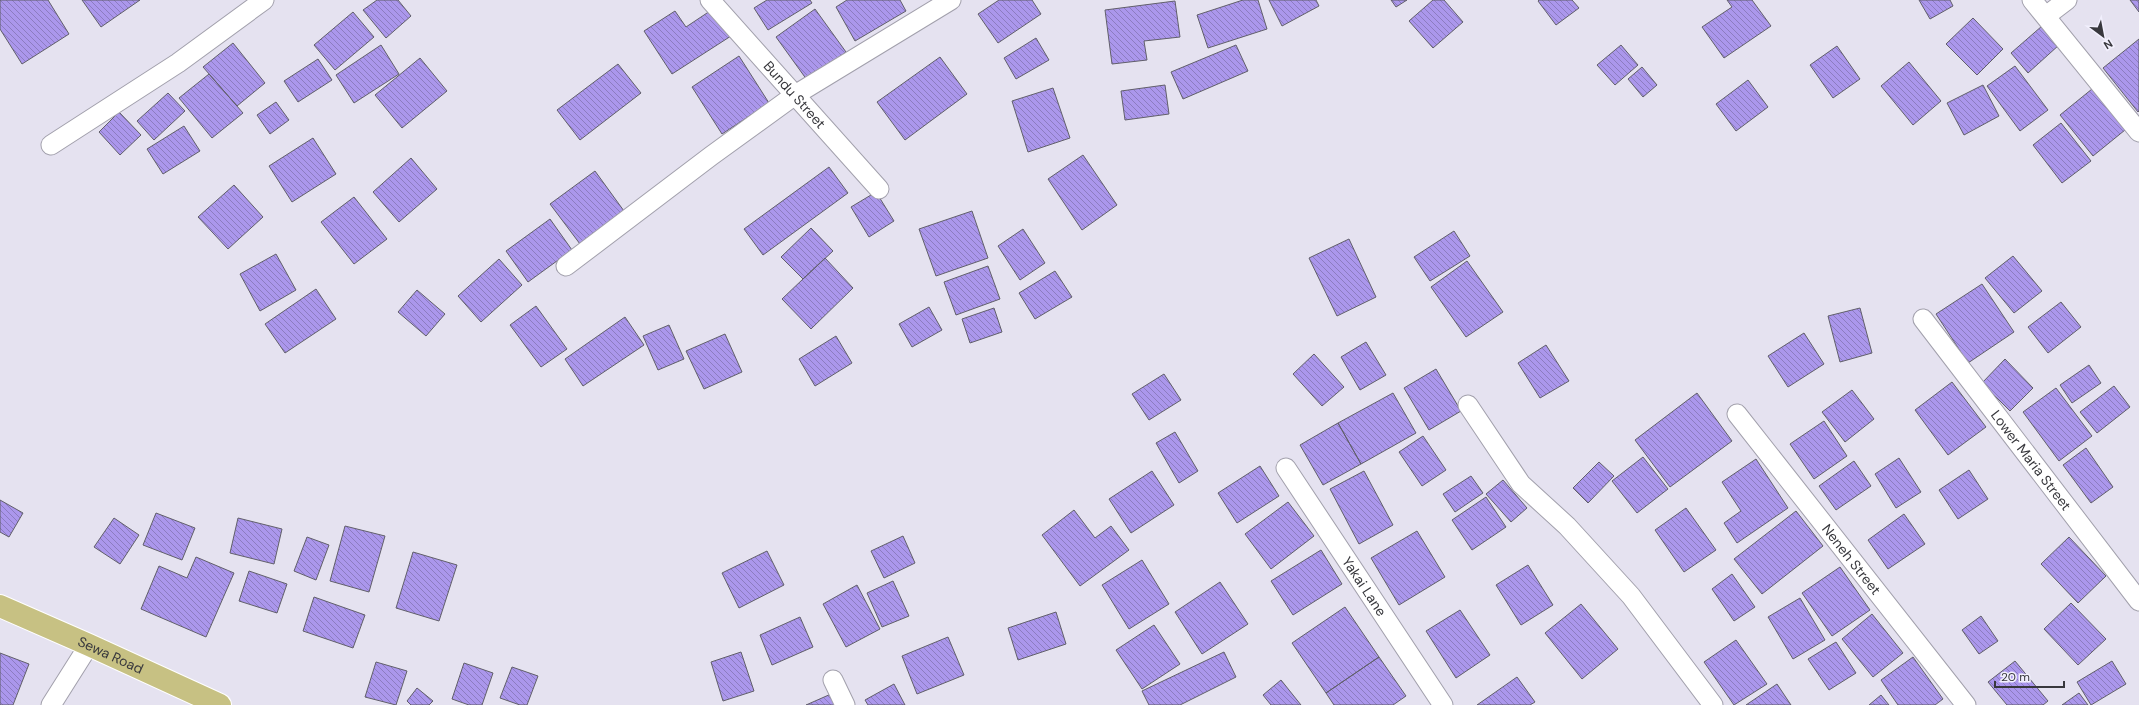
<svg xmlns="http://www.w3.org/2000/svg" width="2139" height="705" viewBox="0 0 2139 705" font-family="'DM Sans',sans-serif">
  <defs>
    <pattern id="building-back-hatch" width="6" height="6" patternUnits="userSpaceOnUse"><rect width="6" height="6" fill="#ab97ec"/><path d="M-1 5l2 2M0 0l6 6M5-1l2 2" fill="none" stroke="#8c7cc0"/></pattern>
  </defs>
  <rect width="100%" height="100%" fill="#e5e2f0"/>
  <path fill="url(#building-back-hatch)" stroke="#615f6a" d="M0,0H48L69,34L22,64L0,29Z
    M82,0H140L101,27Z
    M377,0H398L411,16L386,38L363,10Z
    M767,0H810L812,3L768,30L754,8Z
    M847,0H900L906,11L855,41L836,7Z
    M999,0H1032L1041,14L998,43L978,14Z
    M1243,0H1258L1267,29L1208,48L1197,15Z
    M1269,0H1316L1319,6L1282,26Z
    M1391,0H1407L1396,7Z
    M1433,0H1444L1463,22L1433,48L1409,21Z
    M1539,0H1572L1579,8L1556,25L1538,1Z
    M1727,0H1752L1771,26L1724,58L1702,27L1732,7Z
    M1919,0H1950L1953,6L1930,19Z
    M2130,0H2139V12Z
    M1175,1L1180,37L1144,41L1147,60L1112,64L1105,10Z
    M713,9L731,36L672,74L644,31L675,11L686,27Z
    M815,9L846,52L807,80L776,37Z
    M353,12L374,37L335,70L314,45Z
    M1973,18L2003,49L1977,75L1946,44Z
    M2042,26L2059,45L2028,73L2011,53Z
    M1036,38L1049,60L1016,79L1004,58Z
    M2139,39V111L2138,112L2103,68Z
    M233,43L265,83L237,106L203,67Z
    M381,45L399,74L354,103L336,75Z
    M1236,45L1248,71L1183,99L1171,72Z
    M1621,45L1638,65L1615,85L1597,65Z
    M1837,46L1860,79L1833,98L1810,65Z
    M739,56L769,103L722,134L692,87Z
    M940,57L967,94L905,140L877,102Z
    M420,58L447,91L402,128L375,95Z
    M318,59L332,80L298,102L284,81Z
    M1909,62L1941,101L1913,125L1881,86Z
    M618,64L641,93L580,140L557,110Z
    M2015,66L2048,110L2020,131L1987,86Z
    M1642,67L1657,85L1643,97L1628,79Z
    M209,74L243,113L212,138L179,98Z
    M1748,80L1768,107L1736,131L1716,104Z
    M1165,85L1169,114L1125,120L1121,91Z
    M1983,85L1999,116L1964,135L1947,103Z
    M1053,88L1070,138L1028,152L1012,101Z
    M2092,89L2125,130L2093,156L2060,115Z
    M168,93L185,111L154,140L137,121Z
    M276,102L289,120L270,134L257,115Z
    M119,112L141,135L120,155L99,132Z
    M2061,123L2091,161L2062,183L2033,145Z
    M184,126L200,151L163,174L147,149Z
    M313,138L336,174L292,202L269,166Z
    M1083,155L1117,205L1082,230L1048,179Z
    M411,158L437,189L399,222L373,192Z
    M829,167L848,193L763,255L744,229Z
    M595,171L624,211L580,244L550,204Z
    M234,185L263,217L228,249L198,217Z
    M876,192L894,221L869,237L851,207Z
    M354,197L387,239L354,264L321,222Z
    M972,211L988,258L936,276L919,229Z
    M550,219L572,250L528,282L506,251Z
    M811,228L833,251L803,279L781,257Z
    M1023,229L1045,263L1020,280L998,246Z
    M1454,231L1470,256L1430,281L1414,257Z
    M1349,239L1376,297L1337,316L1309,258Z
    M276,254L296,290L260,311L240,274Z
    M2013,256L2042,291L2014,313L1985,278Z
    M825,258L853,288L811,329L782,299Z
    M499,259L522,285L481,322L458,296Z
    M1467,261L1503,312L1466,337L1431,287Z
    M988,266L1000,299L956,315L944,282Z
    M1055,271L1072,297L1035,319L1019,293Z
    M1982,284L2014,332L1968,363L1936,314Z
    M316,289L336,319L285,353L265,324Z
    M417,290L445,314L426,336L398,312Z
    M2061,302L2081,327L2048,353L2028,327Z
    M536,306L567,349L541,367L510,325Z
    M929,307L942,330L912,347L899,324Z
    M994,308L1002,332L970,343L962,319Z
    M1860,308L1872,353L1840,362L1828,316Z
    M625,317L644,345L583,386L565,359Z
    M669,325L684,359L658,370L643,336Z
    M1804,333L1824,364L1788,387L1768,356Z
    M725,334L742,372L704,389L686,351Z
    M836,336L852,363L815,386L799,359Z
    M1366,342L1386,375L1360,390L1341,357Z
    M1546,345L1569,381L1540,398L1518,363Z
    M1314,354L1344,387L1322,406L1293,374Z
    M2005,359L2033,388L2010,411L1982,383Z
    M2089,365L2101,383L2072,403L2060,385Z
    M1436,369L1461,411L1429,430L1404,388Z
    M1164,374L1181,400L1149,420L1132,394Z
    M1952,382L1986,427L1948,455L1915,410Z
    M2114,386L2130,407L2097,433L2080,412Z
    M2056,388L2092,436L2059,461L2023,412Z
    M1852,390L1874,419L1845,442L1822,412Z
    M1393,393L1416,433L1361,464L1338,423Z
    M1697,393L1732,441L1670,487L1635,440Z
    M1824,421L1847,456L1814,479L1790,444Z
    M1338,423L1361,464L1323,485L1300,445Z
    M1175,432L1198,471L1179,483L1156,443Z
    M1423,436L1446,470L1422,486L1399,452Z
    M2086,448L2113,487L2091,503L2063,465Z
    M1643,457L1668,489L1637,513L1612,481Z
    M1899,458L1921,492L1896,508L1875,474Z
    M1756,459L1788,508L1737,543L1724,523L1741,511L1722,482Z
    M1854,461L1871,486L1836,510L1819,486Z
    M1599,462L1614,476L1588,503L1573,488Z
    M1260,466L1279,496L1237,523L1218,493Z
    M1969,470L1988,499L1958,519L1939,490Z
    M1152,471L1174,505L1131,533L1109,499Z
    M1364,471L1393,525L1359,544L1330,489Z
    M1471,476L1483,493L1455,512L1443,494Z
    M1503,480L1527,508L1511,522L1486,494Z
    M1486,497L1506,527L1472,550L1452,520Z
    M0,500L23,513L9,537L0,532Z
    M1288,502L1314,536L1271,569L1245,534Z
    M1686,508L1716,550L1684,572L1655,530Z
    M1074,510L1095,538L1111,526L1129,550L1080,586L1042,535Z
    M1796,511L1823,546L1762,594L1734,559Z
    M156,513L195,528L182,560L143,545Z
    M1904,514L1925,544L1888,569L1868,540Z
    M114,518L139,535L120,564L94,547Z
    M238,518L282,529L274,564L230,553Z
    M345,526L385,536L369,592L330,581Z
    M1417,531L1445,577L1399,605L1371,558Z
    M903,536L915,563L884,578L871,551Z
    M307,537L329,545L316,580L294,571Z
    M2069,537L2106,576L2078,603L2041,564Z
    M1321,550L1342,584L1293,615L1271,581Z
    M767,551L784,585L739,608L722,573Z
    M413,552L457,565L439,621L396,608Z
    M196,557L234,573L206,637L141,609L159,566L187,578Z
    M1142,560L1169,604L1129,629L1102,585Z
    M1528,565L1553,605L1521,625L1496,585Z
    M1840,567L1870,610L1832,636L1802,593Z
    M249,571L287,584L277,613L239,601Z
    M1732,574L1755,607L1734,621L1712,589Z
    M893,581L909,616L882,627L867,593Z
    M1220,582L1248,624L1202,654L1175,612Z
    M857,585L880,629L846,647L823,604Z
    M314,597L365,615L353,648L303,631Z
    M1800,598L1825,640L1793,659L1768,617Z
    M2071,603L2106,639L2078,665L2044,629Z
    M1581,604L1618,649L1582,679L1545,633Z
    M1345,607L1379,657L1326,693L1292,643Z
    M1460,610L1490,655L1456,678L1426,631Z
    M1056,612L1066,644L1018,660L1008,628Z
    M1872,614L1903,653L1873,677L1842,639Z
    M1981,616L1998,641L1979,654L1962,630Z
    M800,617L813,647L772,665L760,635Z
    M1154,625L1180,664L1142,689L1116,650Z
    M948,637L964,675L917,694L902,656Z
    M1736,640L1767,684L1734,705L1704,662Z
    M1836,642L1856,673L1829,690L1808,659Z
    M741,652L754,691L723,701L711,662Z
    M1224,652L1236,677L1180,705H1149L1142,691Z
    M0,653L29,664L13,705H0Z
    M1379,657L1406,696L1393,705H1334L1326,693Z
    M1913,657L1943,699L1935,705H1898L1881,680Z
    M2015,661L2048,701L2043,705H2007L1988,682Z
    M2112,661L2126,684L2091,705L2077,682Z
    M376,662L407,671L396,705L365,697Z
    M464,663L493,673L482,705H469L452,699Z
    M512,667L538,676L527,705H520L500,698Z
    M1517,677L1535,702L1530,705H1477Z
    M1281,680L1301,705H1271L1263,695Z
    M894,684L905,705H868L865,700Z
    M1777,684L1791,705H1746Z
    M417,688L433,701L429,705H411L407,701Z
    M2079,693L2088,705H2062Z
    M831,694L836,705H806Z
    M1881,695L1889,705H1869Z"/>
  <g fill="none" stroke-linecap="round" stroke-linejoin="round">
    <defs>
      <g id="minor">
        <path id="s1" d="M710,0L879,189"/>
        <path d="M2032,0L2139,132"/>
        <path d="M2046,16L2067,0"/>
        <path d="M51,145L178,63L264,0"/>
        <path d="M566,266L711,156L795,95L951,0"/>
        <path id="s2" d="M1923,319L2139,601"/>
        <path d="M1468,405L1521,484L1567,526L1631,596L1713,705"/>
        <path id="s3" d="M1737,414L1966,705"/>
        <path id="s4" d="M1286,468L1443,705"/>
        <path d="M833,680L845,705"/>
        <path d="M51,705L89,645"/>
      </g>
      <g id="primary">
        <path id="s5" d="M0,606L89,645L220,705"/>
      </g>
    </defs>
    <use href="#minor" stroke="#a2a0ac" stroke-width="21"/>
    <use href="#primary" stroke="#fff" stroke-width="24"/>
    <use href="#minor" stroke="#fff" stroke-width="19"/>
    <use href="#primary" stroke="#c7c183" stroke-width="22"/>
  </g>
  <g text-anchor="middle" stroke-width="3.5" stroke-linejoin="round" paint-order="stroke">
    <g font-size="14" fill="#38383d" stroke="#f2f0fd">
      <text dy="5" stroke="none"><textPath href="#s1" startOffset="127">Bundu Street</textPath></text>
      <text dy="5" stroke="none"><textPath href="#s2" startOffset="178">Lower Maria Street</textPath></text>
      <text dy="5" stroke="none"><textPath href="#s3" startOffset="185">Neneh Street</textPath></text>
      <text dy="5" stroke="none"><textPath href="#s4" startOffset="142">Yakai Lane</textPath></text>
      <text dy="5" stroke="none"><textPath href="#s5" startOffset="121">Sewa Road</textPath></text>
    </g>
  </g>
  <g transform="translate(2103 36) rotate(148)" stroke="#f2f0fd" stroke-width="3" paint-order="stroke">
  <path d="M0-3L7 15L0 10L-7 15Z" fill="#38383d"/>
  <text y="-6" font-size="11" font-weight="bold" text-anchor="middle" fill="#38383d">N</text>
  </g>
  <path d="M1995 681v6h69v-6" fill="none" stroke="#38383d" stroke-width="2"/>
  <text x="2001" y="681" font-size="12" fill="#38383d" stroke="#f2f0fd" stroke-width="3" paint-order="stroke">20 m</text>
</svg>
